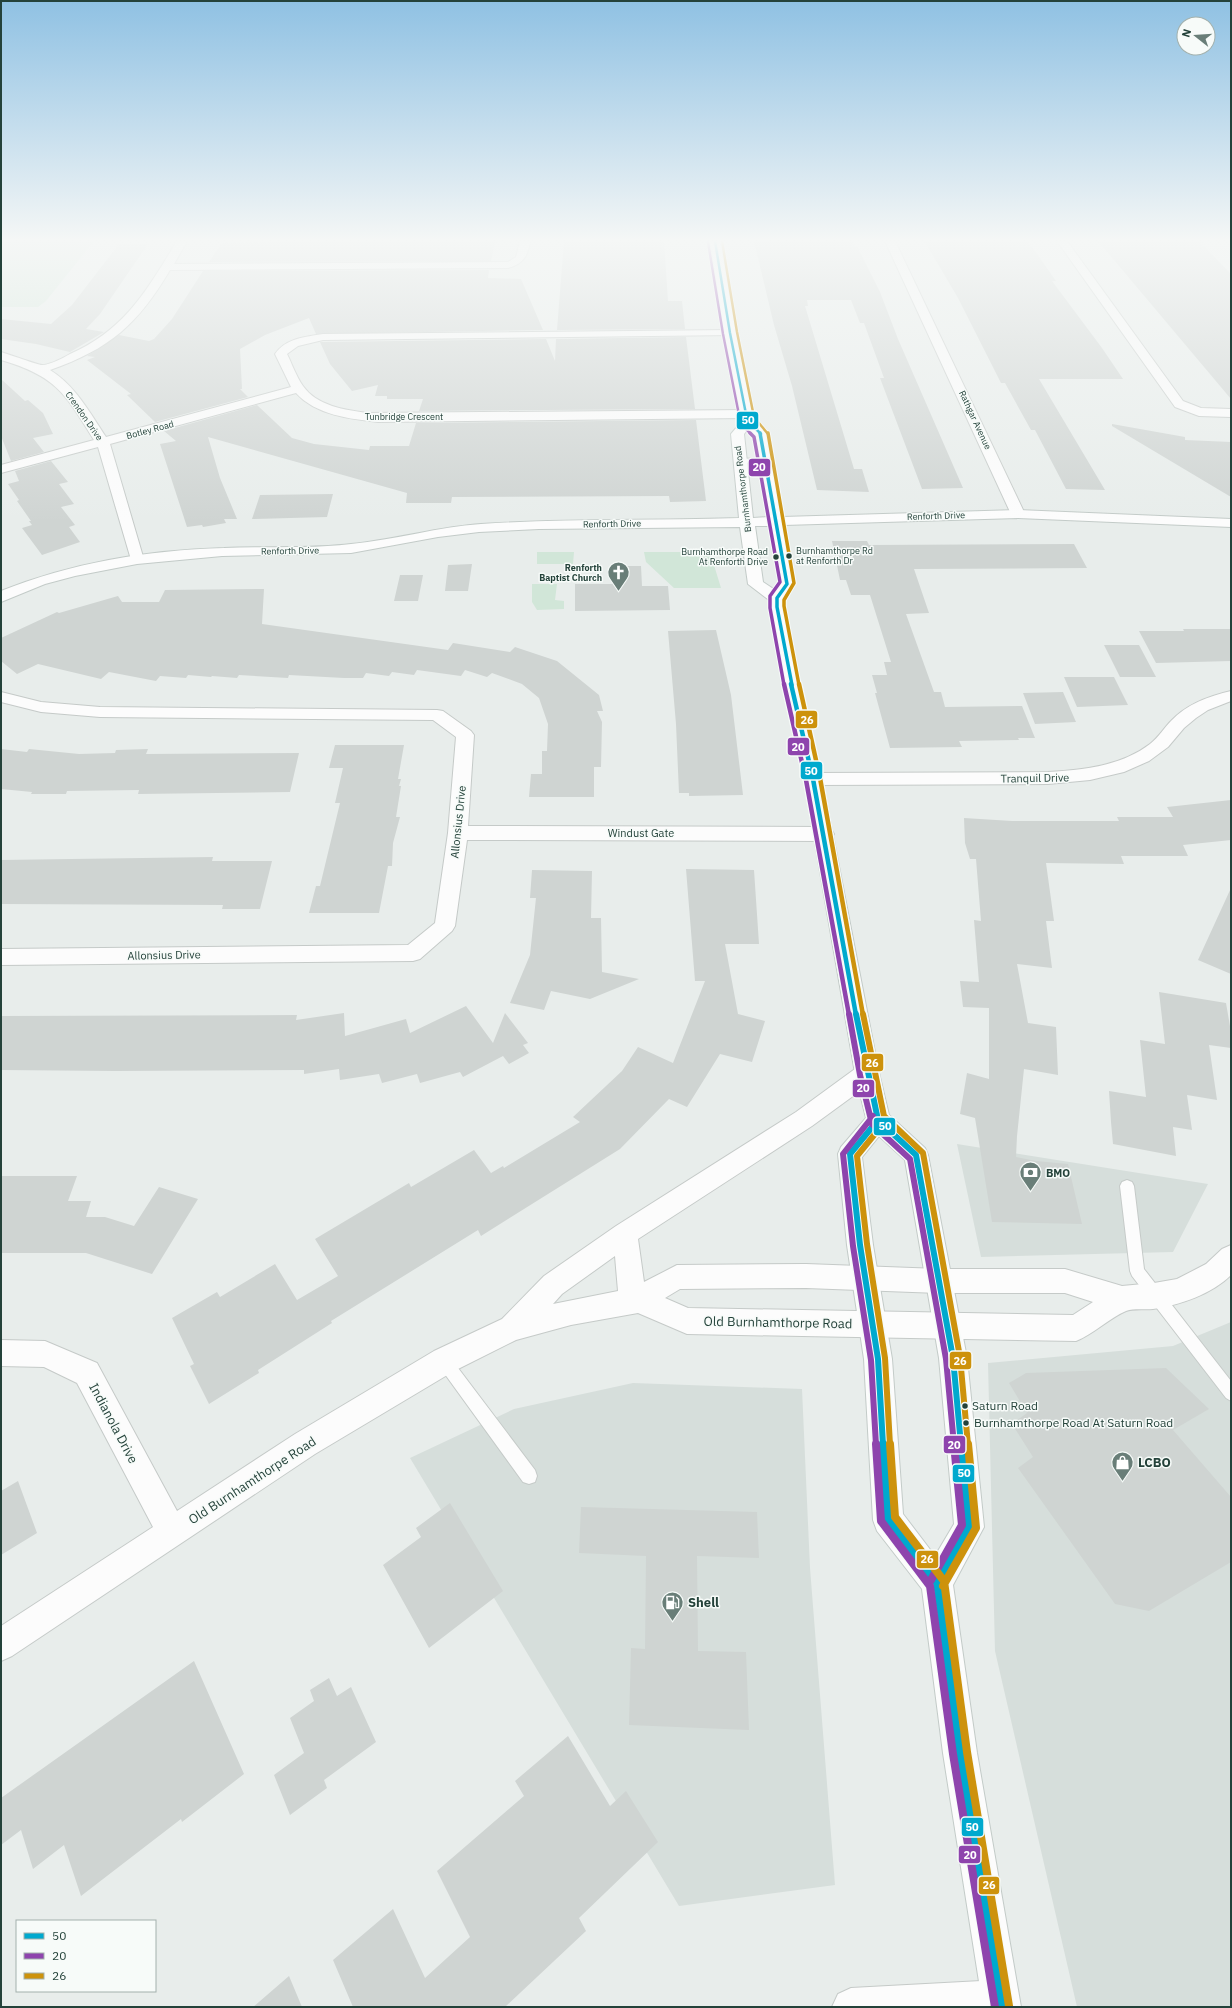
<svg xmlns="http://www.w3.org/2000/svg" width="1232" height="2008" viewBox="0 0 1232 2008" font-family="'IBM Plex Sans',sans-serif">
  <rect width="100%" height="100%" fill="#e8edeb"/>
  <path fill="#d6dedb" d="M957,1144L1208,1184L1173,1252L981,1257Z
    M1231,1322V2007H1077L995,1651L988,1363L1173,1346Z
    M633,1383L802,1389L810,1568L835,1885L679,1906L410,1458L514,1409Z"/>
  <path fill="#d1e6d8" d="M1,241H94L46,301L38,307H1Z
    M537,552H574L573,564H537Z
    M644,552H710L721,588H674L646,562Z
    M532,584H557L555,600L564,601V609L537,610L532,602Z"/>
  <path fill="#cfd4d2" d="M564,241H664L668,301H682L685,329L557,330Z
    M754,241H852L854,246H857L880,292L898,339L963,488L922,489L880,378H884L864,323H860L851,300H807L808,306H805L854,469H862L869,492L817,490L792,386L774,325Z
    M927,241H1028L1056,281H1052L1102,348L1123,379H1039L1105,490L1066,489L1035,430H1031L1005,383H1001L958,298L925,242Z
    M1098,241H1199L1231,274V399Z
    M327,242L385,241L495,242L491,261L209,262L222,243Z
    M119,244H148L100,314L86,329L104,332L70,352L36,344L1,339V319L51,324L72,305Z
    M489,270L488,278L521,279L543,330L316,334L309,318L265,335L240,349L242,389H240L248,397L155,422L127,395L131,394L87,360L95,357L87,356L119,335L149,341L154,339L172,319L203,271Z
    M686,337L695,409L419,411L423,399H387V396H375L378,385L352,391L330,364L320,342L546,339L555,361L556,339Z
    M1,379L25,401L28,400L43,413L53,434L33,438L44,452L11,461L1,436Z
    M257,405L292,438L314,444L369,450L370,446H409L416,423L696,420L706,501L670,502L669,496L452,497L451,503H406L407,493L208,437L220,478L237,519H224L226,523L203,527L202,525L187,527L160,444L176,441L164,431Z
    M1112,424L1185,437V440L1231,442V497L1112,426Z
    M51,461L68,482L59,484L74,504L61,507L75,525L69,527L80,542L42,555L22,528L32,525L29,521H31L17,501L19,500L8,484L19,481L15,471Z
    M333,494L327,517L252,519L260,495Z
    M832,541H867L869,545L1074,544L1087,568L914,569L929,613L906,614L934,692H941L945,707L1022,706L1035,738H1018L1019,740L959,741L962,747L890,748L875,693H877L872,675H887L884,662H891L870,595H851L846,580H840Z
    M472,564L468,591H445L448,565Z
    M615,566H641L642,586H668L670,610L575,611V584H615Z
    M400,575H423L418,601H394Z
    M264,589L262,624L448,650L453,643L510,652L515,647L557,661L599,695L603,711H597L602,722L601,767H594V797H529L531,774H542V751H547L548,724L539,698L522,684L492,673L487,677L465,670L461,676L417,670L414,675L392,672L389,676L366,673L363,678H344L289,675L288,678L239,675L237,678L212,676L211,677L188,675L186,678L160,676L156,681L109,672L101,679L38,664L17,674L1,661V638L57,612L59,613L118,596L122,602H159L165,590Z
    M1183,629H1231V661L1156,663L1139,631H1184Z
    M716,630L731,695L743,795L689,796V793H679L676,724L668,631Z
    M1104,645H1139L1156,677H1120Z
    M1064,677H1114L1128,705L1077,707Z
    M1063,692L1076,722L1035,724L1023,693Z
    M335,745H404L398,779H401L399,786H401L396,817H400L393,843L392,866H388L379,913H309L316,886H320L340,803H335L343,768H329Z
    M1,749L27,752L29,749L79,754L115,753L116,750L148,749L146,754L299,753L290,792L138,794L139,790L67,791L66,794H31L32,792L1,789Z
    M1231,800V840L1183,845L1188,856H1121L1124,864L1046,863L1054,921H1046L1052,968L1017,964L1028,1023L1056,1027L1058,1075L1024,1069L1017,1136L1016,1157L1036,1161L1068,1164L1082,1224L992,1222L975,1118L960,1114L967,1073L989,1079V1008L963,1007L960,981L979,982L974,920L981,921L976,859H970L965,843L964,818L1012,821H1119L1117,817H1173L1167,807Z
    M213,857L212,861H272L260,909H222L223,905L1,904V860Z
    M686,869L754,870L759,944H725L738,1014L765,1021L752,1062L720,1054L687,1107L669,1099L620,1149L481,1236L478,1230L331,1321L332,1323L258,1370L259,1373L209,1404L190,1366L194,1364L172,1318L217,1292L220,1297L275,1264L297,1300L338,1276L315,1239L409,1183L411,1187L474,1150L491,1173L503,1166L504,1168L580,1122L573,1117L622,1071L638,1047L673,1063L705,981H695Z
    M532,870L592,871L591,918H601L602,972L639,979L590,999L551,991L544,1010L510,1003L530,955L536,898H530Z
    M1231,888V974L1198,960Z
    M1159,992L1226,1003L1231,1032V1048L1209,1045L1217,1100L1187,1095L1192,1130L1173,1127L1176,1156L1113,1144L1111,1122L1109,1091L1146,1097L1140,1040L1165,1044Z
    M466,1006L493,1043L505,1013L528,1043L523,1045L529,1053L509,1064L503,1056L463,1077L460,1072L420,1083L417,1074L382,1083L379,1074L340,1080L339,1069L304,1074V1070L115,1071L1,1070V1016L297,1015L296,1020L344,1013L345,1036L406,1019L410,1033Z
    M1,1176H77L68,1201H91L86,1217H105L134,1226L159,1187L198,1199L152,1274L86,1253H1Z
    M1166,1368L1209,1409L1173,1430L1231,1497V1562L1149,1611L1115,1604L1018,1468L1033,1457L1012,1424L1027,1413L1009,1383L1026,1373Z
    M18,1481L37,1533L1,1555V1491Z
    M450,1503L503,1591L429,1648L383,1565L421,1537L416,1528Z
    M581,1507L757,1512L759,1558L697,1556L698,1651L746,1652L749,1730L629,1725L631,1648L645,1649L646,1556L579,1553Z
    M194,1661L244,1774L182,1822L181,1819L81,1896L64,1845L33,1869L21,1830L1,1845V1798Z
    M329,1678L337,1696L351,1687L376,1742L324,1780L327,1788L290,1815L274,1775L304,1753L290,1718L314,1701L310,1690Z
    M568,1736L610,1806L626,1791L658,1842L579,1918L586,1931L505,2007H353L333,1960L393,1909L425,1978L470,1937L437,1871L524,1796L515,1781Z
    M289,1976L302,2007H253Z"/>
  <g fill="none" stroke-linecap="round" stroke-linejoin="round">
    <defs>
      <path id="lane" d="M767,458L771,460L770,462L739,463L735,461L739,459Z
        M1127,1180L1132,1182L1134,1186L1144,1269L1231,1381V1401L1226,1398L1132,1276L1130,1271L1120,1186L1122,1182Z
        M444,1354L449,1356L535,1470L537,1476L535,1482L529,1484L523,1482L439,1366L436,1361L439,1356Z"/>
      <path id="street" d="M177,241H187L174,264L508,262L516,257L520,241H530C528,256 523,264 508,268L170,270C138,324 110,349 50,370C75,385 90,413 106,437L291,387L275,354C286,338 305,337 323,334L730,330L734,331L736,333L734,335L323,340L298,346L287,354C292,364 296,376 303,386C317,406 345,410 368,413L746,410L752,414L746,418L378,422C350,419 316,415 296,393L110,444L144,560L142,563H132L98,447L1,473V465L94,440C65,393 56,376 1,360V352C8,354 38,365 42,365C50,365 63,358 70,354C125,330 147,290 177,241Z
        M885,241H895L1025,514L1023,517H1013L1011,514Z
        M1057,241H1067L1183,401L1201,408L1231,409V417L1199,416L1175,407Z
        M1231,691V701L1208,710L1196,718L1184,728L1168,747L1149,761L1124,772L1090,780L1048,784L813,785L806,783L804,779L806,775L813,773L1048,772C1084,770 1121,766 1150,744C1159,737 1164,728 1171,721C1187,704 1209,696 1231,691Z
        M1,692L41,702L100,707L437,710L443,711L471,731L474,735L468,826L824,827L831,829L834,834L831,839L824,841L467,840L455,926L452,931L420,959L413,961L1,965V949L408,945L435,923L448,833L456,737L433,720L100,717L41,712L1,702Z
        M867,1064L875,1066L879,1073L875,1080L812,1126L638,1239L644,1282L677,1265L806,1264L939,1269H1065L1122,1286L1154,1283L1177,1279L1206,1264L1222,1249L1231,1245V1275C1212,1294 1180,1305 1153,1309C1145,1310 1134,1308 1126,1311C1109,1318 1094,1334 1076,1341L687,1334L638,1313L571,1325L516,1340L454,1371L315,1454L12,1656L1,1661V1626L153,1527L77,1383L44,1367L1,1366V1340L45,1341L97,1363L177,1511L295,1434L434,1351L502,1319L544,1276L616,1226L796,1112L859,1066ZM615,1256L618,1291L553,1304L562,1294ZM806,1288L939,1293H1065L1093,1302L1073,1315L688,1308L665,1298L680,1289Z
        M1000,1980L1013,1986L1019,1999L1016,2007H832L838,1994L851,1988Z"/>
      <path id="secondary" d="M710,241H720L736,333L752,414L754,420L767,434L782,517L1018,510L1231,519V527L1018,518L784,525L795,584L785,598V607L798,678L822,779L879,1073L889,1115L925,1148L928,1155L967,1358L984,1527L953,1585L977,1753L1021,2007H983L943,1753L922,1589L877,1531L873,1520L864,1359L847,1245L838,1154L841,1147L866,1118L855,1073L804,779L782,678L769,600L748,584L740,527L539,529L479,532L438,537L351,553L222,556L137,564L75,576L45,584L1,602V591C71,563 148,550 224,548C265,546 311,549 351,544C395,540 437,527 481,524C567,518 653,521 739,518L731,434L742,421L724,333ZM748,429L755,435L768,517L753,518L744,434ZM755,526H770L779,584L775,590L763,582ZM879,1136L905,1160L939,1358L954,1524L935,1556L903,1514L892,1359L873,1245L862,1157Z"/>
    </defs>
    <use href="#lane" stroke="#c5cac8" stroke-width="2"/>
    <use href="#street" stroke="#c5cac8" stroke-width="2"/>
    <use href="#secondary" stroke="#c3cbc8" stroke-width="2"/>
    <use href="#lane" fill="#fcfcfc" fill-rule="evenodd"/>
    <use href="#street" fill="#fcfcfc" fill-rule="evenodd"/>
    <use href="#secondary" fill="#fcfcfc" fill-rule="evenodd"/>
    <defs>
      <path id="bus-1-far4" d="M715,241L730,333L746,414L748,421L761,434"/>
      <path id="bus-1-far3" d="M760,433L787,584L777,598V607L792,685"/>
      <path id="bus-1-far2" d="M791,684L813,779L856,1015"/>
      <path id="bus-1-far1" d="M856,1014L878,1120L916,1155L953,1358L961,1445
        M878,1120L850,1154L860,1245L878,1359L883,1445"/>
      <path id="bus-1" d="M883,1444L888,1520L937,1583L942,1615
        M961,1444L969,1527L937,1583L960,1753L1002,2007"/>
      <path id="bus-2-far4" d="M708,242L723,334L739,415L742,425L751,434"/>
      <path id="bus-2-far3" d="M750,433L754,437L780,582L770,596V608L784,685"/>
      <path id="bus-2-far2" d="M784,684L806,780L849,1015"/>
      <path id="bus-2-far1" d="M849,1014L860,1075L872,1124L910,1159L946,1359L954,1445
        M873,1116L843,1154L853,1246L871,1360L876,1445"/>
      <path id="bus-2" d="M876,1444L881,1521L930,1586L953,1754L995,2007
        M931,1580L962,1525L954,1444"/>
      <path id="bus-3-far4" d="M722,241L737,332L754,417L768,434"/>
      <path id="bus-3-far3" d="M768,433L794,583L784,600V606L799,685"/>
      <path id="bus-3-far2" d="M799,684L820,778L863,1015"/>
      <path id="bus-3-far1" d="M863,1014L884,1116L923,1153L960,1357L968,1445
        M883,1124L857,1156L867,1244L885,1358L890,1445"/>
      <path id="bus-3" d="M890,1444L895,1517L944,1581L967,1752L1009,2006
        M943,1586L976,1528L968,1444"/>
    </defs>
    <use href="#bus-1-far4" stroke="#f7fbf9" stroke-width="4"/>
    <use href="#bus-1-far3" stroke="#f7fbf9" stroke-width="5.5"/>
    <use href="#bus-1-far2" stroke="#f7fbf9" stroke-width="7"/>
    <use href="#bus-1-far1" stroke="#f7fbf9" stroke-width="9"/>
    <use href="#bus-1" stroke="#f7fbf9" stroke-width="10"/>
    <use href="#bus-2-far4" stroke="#f7fbf9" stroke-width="4"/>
    <use href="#bus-2-far3" stroke="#f7fbf9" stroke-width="5.5"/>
    <use href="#bus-2-far2" stroke="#f7fbf9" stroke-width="7"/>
    <use href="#bus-2-far1" stroke="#f7fbf9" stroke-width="9"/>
    <use href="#bus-2" stroke="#f7fbf9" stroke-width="10"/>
    <use href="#bus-3-far4" stroke="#f7fbf9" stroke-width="4"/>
    <use href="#bus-3-far3" stroke="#f7fbf9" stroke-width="5.5"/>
    <use href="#bus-3-far2" stroke="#f7fbf9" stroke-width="7"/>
    <use href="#bus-3-far1" stroke="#f7fbf9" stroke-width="9"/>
    <use href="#bus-3" stroke="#f7fbf9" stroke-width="10"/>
    <use href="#bus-1-far4" stroke="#00a9ce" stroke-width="2.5"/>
    <use href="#bus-1-far3" stroke="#00a9ce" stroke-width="3.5"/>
    <use href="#bus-1-far2" stroke="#00a9ce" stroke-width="4.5"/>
    <use href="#bus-1-far1" stroke="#00a9ce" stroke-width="6"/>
    <use href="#bus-1" stroke="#00a9ce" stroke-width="8"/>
    <use href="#bus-2-far4" stroke="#8e44ad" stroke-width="2.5"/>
    <use href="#bus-2-far3" stroke="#8e44ad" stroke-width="3.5"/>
    <use href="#bus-2-far2" stroke="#8e44ad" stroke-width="4.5"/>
    <use href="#bus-2-far1" stroke="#8e44ad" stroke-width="6"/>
    <use href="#bus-2" stroke="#8e44ad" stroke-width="8"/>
    <use href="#bus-3-far4" stroke="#cd920c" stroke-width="2.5"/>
    <use href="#bus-3-far3" stroke="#cd920c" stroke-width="3.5"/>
    <use href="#bus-3-far2" stroke="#cd920c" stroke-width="4.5"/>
    <use href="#bus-3-far1" stroke="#cd920c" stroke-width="6"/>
    <use href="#bus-3" stroke="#cd920c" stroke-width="8"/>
  </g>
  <linearGradient id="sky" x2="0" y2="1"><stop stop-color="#8fc1e3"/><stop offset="0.46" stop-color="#f5f7f6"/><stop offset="1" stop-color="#f5f7f6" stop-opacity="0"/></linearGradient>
  <rect width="1232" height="522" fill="url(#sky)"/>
  <defs>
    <symbol id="church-pin" viewBox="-11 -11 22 30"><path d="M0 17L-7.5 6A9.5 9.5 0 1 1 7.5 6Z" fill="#697e78" stroke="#f7fbf9"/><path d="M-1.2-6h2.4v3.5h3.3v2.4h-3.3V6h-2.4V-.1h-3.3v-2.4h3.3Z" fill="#fff"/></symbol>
    <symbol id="bank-pin" viewBox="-11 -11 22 30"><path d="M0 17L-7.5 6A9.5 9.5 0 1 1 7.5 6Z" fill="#697e78" stroke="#f7fbf9"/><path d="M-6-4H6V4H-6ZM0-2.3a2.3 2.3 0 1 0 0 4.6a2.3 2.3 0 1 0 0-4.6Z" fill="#fff"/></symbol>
    <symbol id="shop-pin" viewBox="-11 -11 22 30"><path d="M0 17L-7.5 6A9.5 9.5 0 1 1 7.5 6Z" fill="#697e78" stroke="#f7fbf9"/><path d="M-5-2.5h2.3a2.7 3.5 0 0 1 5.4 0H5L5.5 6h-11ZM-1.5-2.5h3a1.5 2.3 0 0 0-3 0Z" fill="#fff"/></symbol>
    <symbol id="fuel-pin" viewBox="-11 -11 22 30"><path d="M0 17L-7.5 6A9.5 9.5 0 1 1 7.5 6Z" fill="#697e78" stroke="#f7fbf9"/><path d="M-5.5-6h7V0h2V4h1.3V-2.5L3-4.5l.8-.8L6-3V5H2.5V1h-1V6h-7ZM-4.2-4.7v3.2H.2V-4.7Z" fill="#fff"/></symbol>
  </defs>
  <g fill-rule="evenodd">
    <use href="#church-pin" x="606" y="560" width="25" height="34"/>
    <use href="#bank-pin" x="1018" y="1160" width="25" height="34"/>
    <use href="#shop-pin" x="1110" y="1450" width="25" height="34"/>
    <use href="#fuel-pin" x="660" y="1590" width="25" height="34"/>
  </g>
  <g fill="#24423a" stroke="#f7fbf9" stroke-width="1.5">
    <circle cx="789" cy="556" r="3.5"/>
    <circle cx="776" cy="557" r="3.5"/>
    <circle cx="965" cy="1406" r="3.5"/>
    <circle cx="966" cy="1423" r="3.5"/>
  </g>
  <g text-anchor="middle" stroke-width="3" stroke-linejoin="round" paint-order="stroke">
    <g font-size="9" fill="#24423a" stroke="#f7fbf9">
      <text transform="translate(84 416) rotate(55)" y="3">Crendon Drive</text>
      <text x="404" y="420">Tunbridge Crescent</text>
      <text transform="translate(975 420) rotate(65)" y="3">Rathgar Avenue</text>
      <text transform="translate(150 430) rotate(-15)" y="3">Botley Road</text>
      <text transform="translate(743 489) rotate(-97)" y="3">Burnhamthorpe Road</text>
      <text transform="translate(936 516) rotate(-2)" y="3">Renforth Drive</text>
      <text transform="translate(612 524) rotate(-1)" y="3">Renforth Drive</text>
      <text transform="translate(290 551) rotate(-1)" y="3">Renforth Drive</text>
    </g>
    <g font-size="9" fill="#24423a" stroke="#f7fbf9" text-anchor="start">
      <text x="796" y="554">Burnhamthorpe Rd<tspan x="796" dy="10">at Renforth Dr</tspan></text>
      <text x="768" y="555" text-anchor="end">Burnhamthorpe Road<tspan x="768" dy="10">At Renforth Drive</tspan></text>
    </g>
    <g font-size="9" font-weight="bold" fill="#24423a" stroke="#f7fbf9" text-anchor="end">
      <text x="602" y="571">Renforth<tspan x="602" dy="10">Baptist Church</tspan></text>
    </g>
    <g font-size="11" fill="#24423a" stroke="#f7fbf9">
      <text transform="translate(1035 778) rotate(-1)" y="4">Tranquil Drive</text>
      <text transform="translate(458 822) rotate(-84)" y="4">Allonsius Drive</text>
      <text x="641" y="837">Windust Gate</text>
      <text transform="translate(164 955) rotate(-1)" y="4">Allonsius Drive</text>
    </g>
    <g font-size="11" font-weight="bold" fill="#24423a" stroke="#f7fbf9" text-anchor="start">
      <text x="1046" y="1177">BMO</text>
    </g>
    <g font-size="12" fill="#24423a" stroke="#f7fbf9" text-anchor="start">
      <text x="972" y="1410">Saturn Road</text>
      <text x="974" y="1427">Burnhamthorpe Road At Saturn Road</text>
    </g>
    <g font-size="13" fill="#24423a" stroke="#f7fbf9">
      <text transform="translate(778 1322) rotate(1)" y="5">Old Burnhamthorpe Road</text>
      <text transform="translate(114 1423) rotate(62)" y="5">Indianola Drive</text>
      <text transform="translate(252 1480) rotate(-33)" y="5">Old Burnhamthorpe Road</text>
    </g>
    <g font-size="13" font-weight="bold" fill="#24423a" stroke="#f7fbf9" text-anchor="start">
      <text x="1138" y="1467">LCBO</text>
      <text x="688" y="1607">Shell</text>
    </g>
  </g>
  <g stroke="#f7fbf9" stroke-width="1.5">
    <rect x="736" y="411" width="23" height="19" rx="4" fill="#00a9ce"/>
    <rect x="748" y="458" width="23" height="19" rx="4" fill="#8e44ad"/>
    <rect x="795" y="710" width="23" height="19" rx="4" fill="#cd920c"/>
    <rect x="787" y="737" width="23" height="19" rx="4" fill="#8e44ad"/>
    <rect x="800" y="761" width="23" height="19" rx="4" fill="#00a9ce"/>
    <rect x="861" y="1053" width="23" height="19" rx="4" fill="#cd920c"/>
    <rect x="852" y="1079" width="23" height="19" rx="4" fill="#8e44ad"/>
    <rect x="873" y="1117" width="23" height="19" rx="4" fill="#00a9ce"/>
    <rect x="949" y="1351" width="23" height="19" rx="4" fill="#cd920c"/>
    <rect x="943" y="1435" width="23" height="19" rx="4" fill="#8e44ad"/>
    <rect x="952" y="1464" width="23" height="19" rx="4" fill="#00a9ce"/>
    <rect x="916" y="1550" width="23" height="19" rx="4" fill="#cd920c"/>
    <rect x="961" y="1817" width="23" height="20" rx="4" fill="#00a9ce"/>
    <rect x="958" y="1845" width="23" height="19" rx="4" fill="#8e44ad"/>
    <rect x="978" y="1876" width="22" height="19" rx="4" fill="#cd920c"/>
  </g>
  <g font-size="11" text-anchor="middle" font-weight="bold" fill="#fff">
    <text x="748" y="424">50</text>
    <text x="759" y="471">20</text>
    <text x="807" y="724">26</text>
    <text x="798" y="751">20</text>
    <text x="811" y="775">50</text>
    <text x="872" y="1067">26</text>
    <text x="863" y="1092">20</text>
    <text x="885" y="1130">50</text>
    <text x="960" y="1365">26</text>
    <text x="954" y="1449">20</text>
    <text x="964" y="1477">50</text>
    <text x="927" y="1563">26</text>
    <text x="972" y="1831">50</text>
    <text x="970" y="1859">20</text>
    <text x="989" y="1889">26</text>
  </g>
  <rect width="1232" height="2008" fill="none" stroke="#24423a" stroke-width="4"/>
  <rect x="16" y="1920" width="140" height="72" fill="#f7fbf9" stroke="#a3b1ad"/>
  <rect x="24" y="1933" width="20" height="6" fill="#00a9ce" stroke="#a3b1ad"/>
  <text x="52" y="1940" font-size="12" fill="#24423a">50</text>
  <rect x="24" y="1953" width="20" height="6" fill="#8e44ad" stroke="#a3b1ad"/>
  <text x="52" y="1960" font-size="12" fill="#24423a">20</text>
  <rect x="24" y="1973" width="20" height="6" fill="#cd920c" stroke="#a3b1ad"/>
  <text x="52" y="1980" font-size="12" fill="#24423a">26</text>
  <g transform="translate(1196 36) rotate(287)"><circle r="19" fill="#f7fbf9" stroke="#a3b1ad"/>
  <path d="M0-3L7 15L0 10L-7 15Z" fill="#697e78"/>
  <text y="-6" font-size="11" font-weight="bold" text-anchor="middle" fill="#24423a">N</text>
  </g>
</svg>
